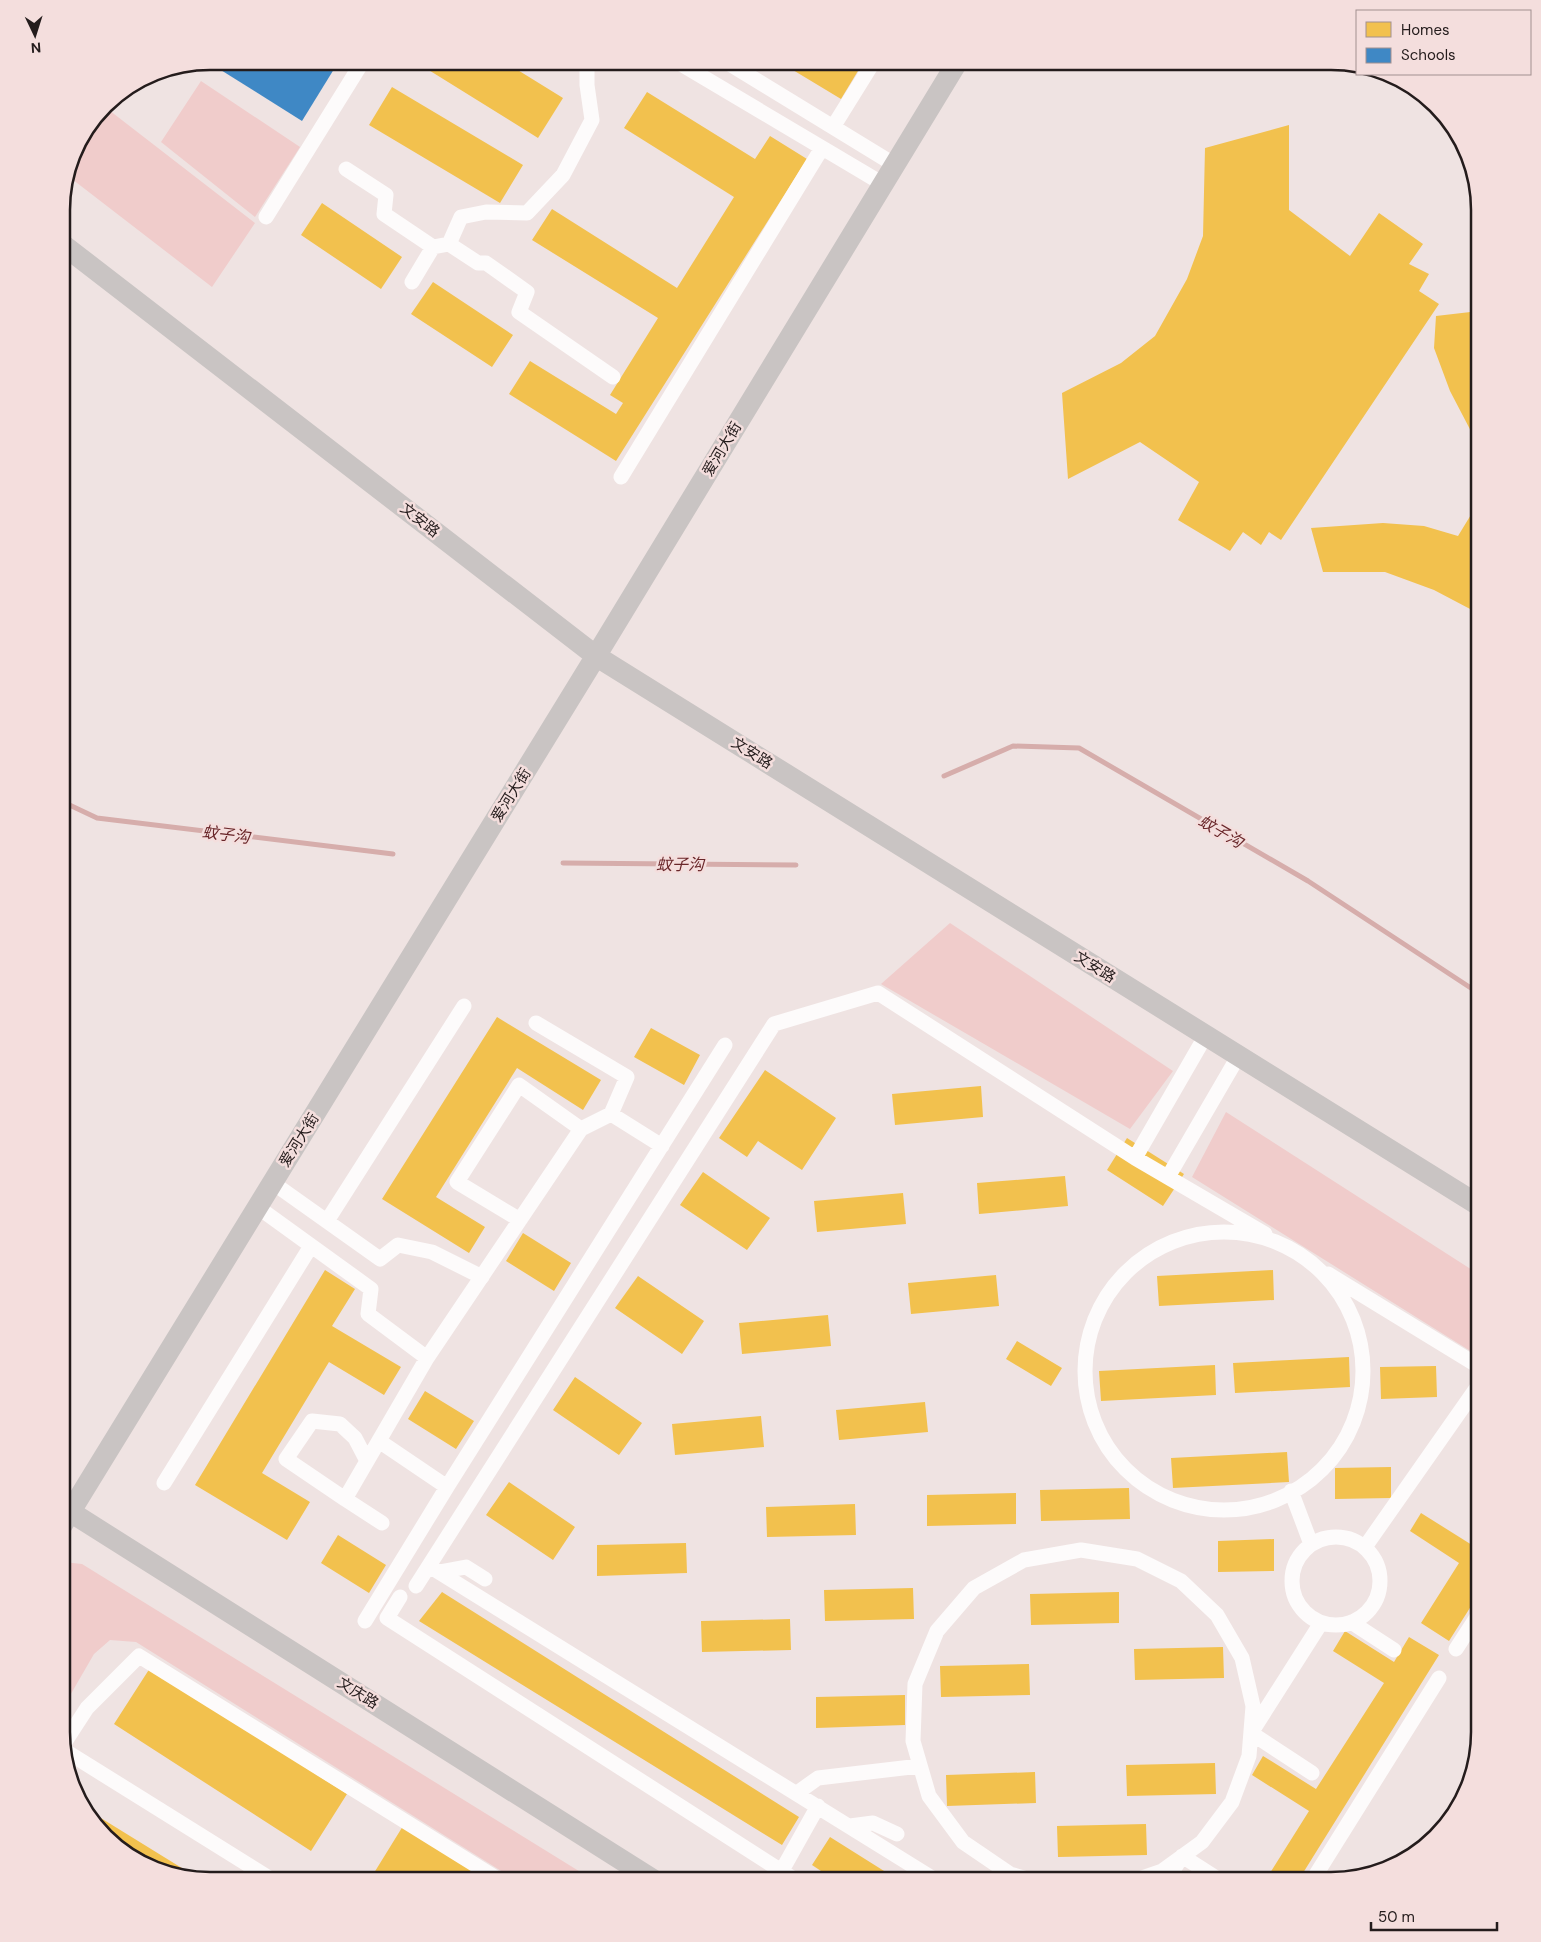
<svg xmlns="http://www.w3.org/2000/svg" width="1541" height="1942" viewBox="0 0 1541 1942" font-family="'DM Sans','Noto Sans SC',sans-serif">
  <rect width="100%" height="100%" fill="#efe3e2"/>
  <path fill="#f0cccb" d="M201,81L300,147L255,217L161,142Z
    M105,107L255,223L212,287L68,176L76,145Z
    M950,923L1173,1071L1130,1129L881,984Z
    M1226,1112L1480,1275V1357L1192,1177Z
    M63,1562L82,1564L595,1881H517L136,1642L110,1640L94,1654L61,1711Z"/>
  <path fill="#f2c14e" d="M421,61H503L563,98L538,138L419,64Z
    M778,61H864L841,99Z
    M392,87L523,165L500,203L369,125Z
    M647,92L755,159L770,136L807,159L616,461L509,394L530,361L616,414L623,403L610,395L658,318L532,240L552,209L677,288L734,197L624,128Z
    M1289,125V210L1350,256L1379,213L1423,244L1409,264L1429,274L1419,291L1439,304L1281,540L1269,532L1261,545L1243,532L1230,551L1178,520L1199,482L1140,442L1068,479L1062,393L1121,363L1155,336L1187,279L1203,236L1205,148Z
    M322,203L402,257L381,289L301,235Z
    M433,282L513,335L492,367L411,314Z
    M1479,311L1480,344V443L1474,437L1450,391L1434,348L1436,316Z
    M1480,500V619L1472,610L1434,590L1385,572H1323L1311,528L1383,523L1424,526L1458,536Z
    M497,1017L601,1080L583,1110L517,1068L436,1197L485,1227L469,1253L382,1199Z
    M651,1028L700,1055L684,1085L634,1057Z
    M765,1070L836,1118L802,1170L758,1141L747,1157L719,1138Z
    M981,1086L983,1117L895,1125L892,1094Z
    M1127,1138L1184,1174L1163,1206L1107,1170Z
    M703,1172L770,1218L747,1250L680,1205Z
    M1065,1176L1068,1206L979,1214L977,1183Z
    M903,1193L906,1224L817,1232L814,1201Z
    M523,1233L571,1263L554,1291L506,1261Z
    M325,1270L355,1289L332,1326L401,1367L384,1395L329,1362L262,1473L310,1502L287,1540L195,1485Z
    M1273,1270L1274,1300L1159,1306L1157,1276Z
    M996,1275L999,1306L911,1314L908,1283Z
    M638,1276L704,1321L682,1354L615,1308Z
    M828,1315L831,1346L742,1354L739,1323Z
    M1017,1341L1062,1368L1051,1386L1006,1359Z
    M1349,1357L1350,1387L1235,1393L1233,1363Z
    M1215,1365L1216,1395L1101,1401L1099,1371Z
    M1436,1366L1437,1397L1381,1399L1380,1367Z
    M575,1377L642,1423L619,1455L553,1410Z
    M425,1391L474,1421L456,1449L408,1419Z
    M925,1402L928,1432L839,1440L836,1410Z
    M761,1416L764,1447L675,1455L672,1424Z
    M1287,1452L1289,1482L1173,1488L1171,1458Z
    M1391,1467V1498L1335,1499V1468Z
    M509,1482L575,1527L553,1560L486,1515Z
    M1129,1488L1130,1519L1041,1521L1040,1490Z
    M1016,1493V1524L927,1526V1495Z
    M855,1504L856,1535L767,1537L766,1507Z
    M1421,1513L1472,1545L1480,1533V1592L1449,1641L1421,1623L1459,1563L1410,1531Z
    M338,1535L386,1565L369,1593L321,1563Z
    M1274,1539V1571L1218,1572V1541Z
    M686,1543L687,1573L597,1576V1545Z
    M913,1588L914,1619L825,1621L824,1590Z
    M442,1592L799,1817L782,1845L419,1621Z
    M1119,1592V1623L1031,1625L1030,1594Z
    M790,1619L791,1650L702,1652L701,1621Z
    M1345,1631L1394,1662L1409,1637L1439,1655L1298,1881H1265L1309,1811L1252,1775L1263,1756L1316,1789L1384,1683L1333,1651Z
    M1223,1647L1224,1678L1135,1680L1134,1649Z
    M1029,1664L1030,1695L941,1697L940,1666Z
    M150,1668L347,1794L311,1851L114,1724Z
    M905,1695V1725L816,1728V1697Z
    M1215,1763L1216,1794L1127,1796L1126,1765Z
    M1035,1772L1036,1803L947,1806L946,1775Z
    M83,1807L198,1878L144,1865L86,1815Z
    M1146,1824L1147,1855L1058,1857L1057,1826Z
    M403,1826L488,1881H369Z
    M830,1837L900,1881H836L812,1865Z"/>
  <path fill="#3f88c5" d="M220,61H339L302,121L216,67Z"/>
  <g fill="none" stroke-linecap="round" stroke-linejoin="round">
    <path stroke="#d6adab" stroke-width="5" d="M944,776L1013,746L1079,748L1308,881L1480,994
      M61,801L97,818L393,854
      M563,863L796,865"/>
    <path stroke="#fdfbfb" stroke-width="15" d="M676,61L883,184
      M725,61L895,165
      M833,127L874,61
      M346,169L386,195L384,214L433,247
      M266,217L363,61
      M449,244L478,263H486L527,292L519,312L613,377
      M412,282L433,247L449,244L461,217L486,212L527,213L563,175L592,120L587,85V61
      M621,477L822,148
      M536,1023L627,1077L611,1114
      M1135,1158L1265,1234
      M1168,1177L1239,1055
      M273,1183L380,1259L398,1245L432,1252L482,1277
      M259,1208L371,1289L368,1314L427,1358L345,1499L286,1459L312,1421L340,1424L355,1438L367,1461
      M520,1220L457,1182L519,1085L581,1129
      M327,1221L464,1006
      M1085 1371a139 139 0 1 1 278 0a139 139 0 1 1-278 0Z
      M1328,1274L1480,1367
      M427,1358L581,1129L611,1114L662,1146
      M164,1483L311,1246
      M447,1487L725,1045
      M1291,1491L1311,1544
      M345,1499L382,1523
      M1292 1581a44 44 0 1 1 88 0a44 44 0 1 1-88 0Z
      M1365,1547L1480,1383
      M429,1566L937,1881
      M439,1572L466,1567L485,1579
      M416,1586L774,1024L878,993L1135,1158L1206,1035
      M400,1597L387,1618L797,1881
      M365,1621L447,1487L379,1441
      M1351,1622L1394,1650
      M1456,1649L1480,1612
      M63,1745L87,1708L139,1656L501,1881
      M64,1750L274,1881
      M1312,1773L1251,1733L1321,1623
      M797,1793L818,1778L920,1766
      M850,1826L873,1823L897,1834
      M776,1881L818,1806
      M1034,1881L1010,1874L963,1842L929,1796L913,1741L915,1684L937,1631L974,1588L1024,1560L1081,1550L1137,1559L1181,1581L1217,1615L1242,1658L1253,1706L1249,1756L1232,1802L1202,1842L1162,1871L1133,1881
      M1167,1881L1182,1856L1221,1881
      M1312,1881L1439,1678"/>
    <path stroke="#c9c4c3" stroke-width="21" d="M62,244L596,656L1480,1206
      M61,1506L655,1881
      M61,1527L596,656L958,61"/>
  </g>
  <g text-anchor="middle" stroke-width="5" stroke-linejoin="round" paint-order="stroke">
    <g font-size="15" fill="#241c1c" stroke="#f4dedd">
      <text transform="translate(722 449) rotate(-59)" y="5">爱河大街</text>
      <text transform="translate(420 520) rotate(38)" y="5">文安路</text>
      <text transform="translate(752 753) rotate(32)" y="5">文安路</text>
      <text transform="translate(511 795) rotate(-58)" y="5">爱河大街</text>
      <text transform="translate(1095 967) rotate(32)" y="5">文安路</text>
      <text transform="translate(299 1140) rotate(-58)" y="5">爱河大街</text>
      <text transform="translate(358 1693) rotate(32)" y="5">文庆路</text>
    </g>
    <g font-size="16" font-style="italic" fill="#692629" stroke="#f4dedd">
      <text transform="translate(1221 831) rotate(30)" y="6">蚊子沟</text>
      <text transform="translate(226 834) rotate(7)" y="6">蚊子沟</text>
      <text x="680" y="870">蚊子沟</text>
    </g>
  </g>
  <path d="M0 0H1541V1942H0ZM210 70H1331A140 140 0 0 1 1471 210V1732A140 140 0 0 1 1331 1872H210A140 140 0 0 1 70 1732V210A140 140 0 0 1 210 70Z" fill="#f4dedd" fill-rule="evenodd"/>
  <path fill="none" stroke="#241c1c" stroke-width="2.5" d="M210 70H1331A140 140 0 0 1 1471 210V1732A140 140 0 0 1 1331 1872H210A140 140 0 0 1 70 1732V210A140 140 0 0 1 210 70Z"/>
  <rect x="1356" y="10" width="175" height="65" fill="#f4dedd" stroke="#a19090"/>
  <rect x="1366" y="22" width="25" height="15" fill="#f2c14e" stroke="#a19090"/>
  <text x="1401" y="35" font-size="15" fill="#241c1c">Homes</text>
  <rect x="1366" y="48" width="25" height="15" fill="#3f88c5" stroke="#a19090"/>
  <text x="1401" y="60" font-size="15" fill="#241c1c">Schools</text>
  <g transform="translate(35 35) rotate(176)" stroke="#f4dedd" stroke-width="4" paint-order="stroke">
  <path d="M0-4L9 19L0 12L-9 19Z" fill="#241c1c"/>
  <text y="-8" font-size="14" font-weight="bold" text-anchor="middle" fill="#241c1c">N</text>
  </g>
  <path d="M1371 1922v8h126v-8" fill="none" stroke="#241c1c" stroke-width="2.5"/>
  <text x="1378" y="1922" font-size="15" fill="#241c1c" stroke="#f4dedd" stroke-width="4" paint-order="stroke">50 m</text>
</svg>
